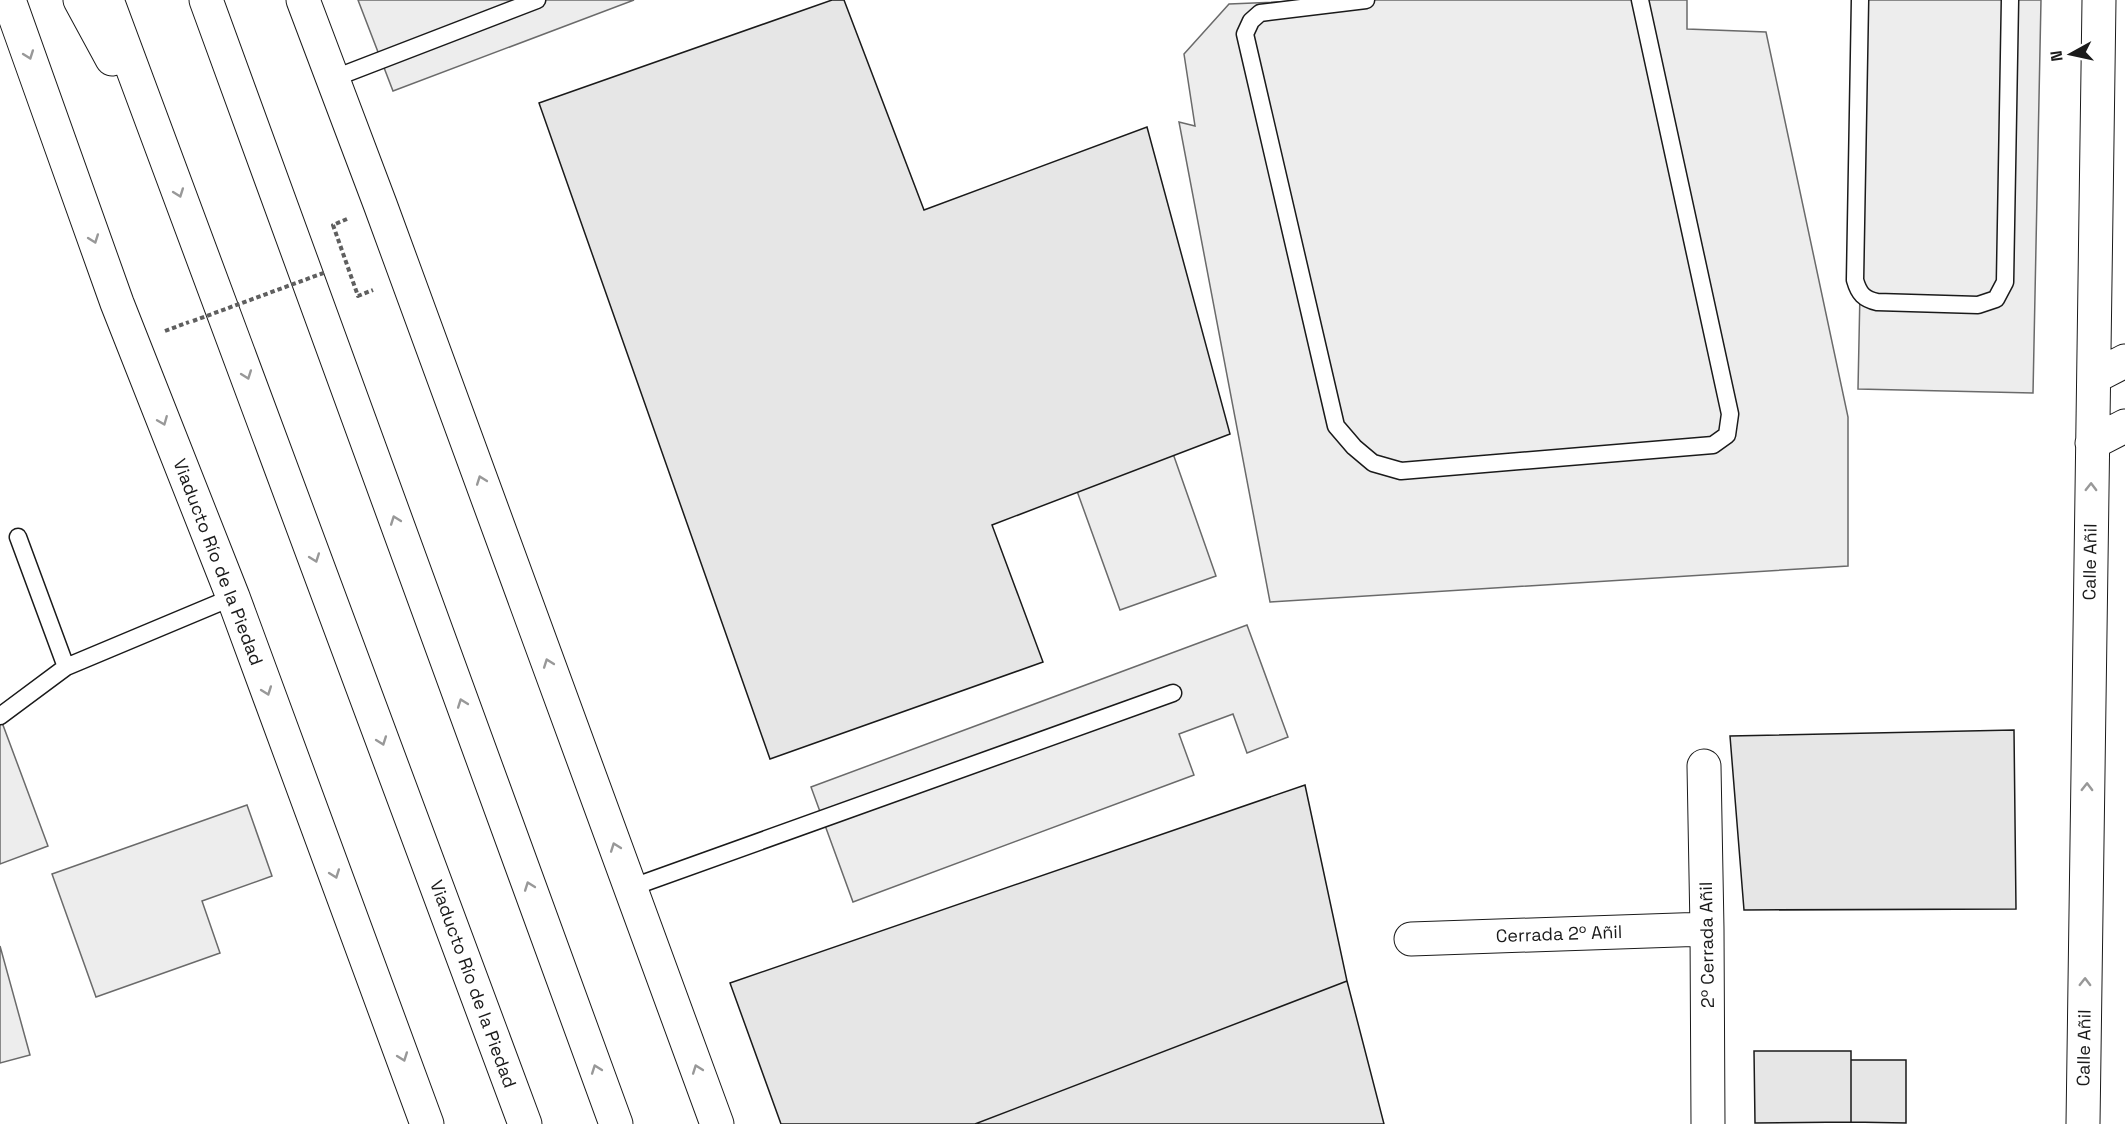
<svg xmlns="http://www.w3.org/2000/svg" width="2125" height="1124" viewBox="0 0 2125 1124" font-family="'Space Grotesk',sans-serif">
  <rect width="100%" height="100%" fill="#fff"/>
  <path fill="#ededed" stroke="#6a6a6a" stroke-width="1.5" d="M358,0H634L393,91Z
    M1321,0H1687V29L1766,32L1848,417V566L1270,602L1179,122L1195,126L1184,54L1229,4Z
    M1866,0H2041L2033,393L1858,389Z
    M1170,445L1216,576L1120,610L1073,480Z
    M1247,625L1288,737L1247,753L1233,714L1179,734L1194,775L853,902L811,787Z
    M0,717L48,846L0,864Z
    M247,805L272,876L202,901L220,953L96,997L52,874Z
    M0,946L30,1055L0,1063Z"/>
  <path fill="#e6e6e6" stroke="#1a1a1a" stroke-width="1.5" d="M832,0H844L924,210L1147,127L1230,434L992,525L1043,662L770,759L539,103Z
    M2014,730L2016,909L1744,910L1730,736Z
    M1305,785L1347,981L975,1124H781L730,983Z
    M1347,981L1384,1124H975Z
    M1754,1051H1851V1122L1755,1123Z
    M1851,1060H1906V1123L1851,1122Z"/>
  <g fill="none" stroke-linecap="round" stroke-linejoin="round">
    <defs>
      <path id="service" d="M1366,0L1260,13L1251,21L1245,34L1336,426L1354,447L1373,463L1401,471L1713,445L1727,435L1730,414L1640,0
        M1860,0L1855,280C1859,294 1864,299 1877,302L1978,305L1996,299L2005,282L2010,0
        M332,79L537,0
        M18,537L66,667L233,597
        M0,716L66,667
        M630,888L1173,693"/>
      <path id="minor" d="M1704,766L1707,929L1708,1124
        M1411,939L1707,929"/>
      <path id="tertiary" d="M2094,377L2125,361
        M2092,443L2125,426
        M2083,1124L2099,0"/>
      <path id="secondary" d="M9,0L117,303L233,597L427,1124
        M303,0L380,204L717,1124"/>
      <path id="motorway" d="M80,0L112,59
        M107,0L525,1124
        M206,0L616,1124"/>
    </defs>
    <use href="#service" stroke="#1a1a1a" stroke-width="19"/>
    <use href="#minor" stroke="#1a1a1a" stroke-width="35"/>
    <use href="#tertiary" stroke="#1a1a1a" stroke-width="35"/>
    <use href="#secondary" stroke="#1a1a1a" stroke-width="35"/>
    <use href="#motorway" stroke="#1a1a1a" stroke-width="35"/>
    <path stroke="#5f5f5f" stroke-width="4" stroke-dasharray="4.5 3" stroke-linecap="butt" d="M347,219L333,225L358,296L373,290
      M165,331L189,322"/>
    <use href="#service" stroke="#fff" stroke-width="16"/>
    <use href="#minor" stroke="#fff" stroke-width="33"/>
    <use href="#tertiary" stroke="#fff" stroke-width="33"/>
    <use href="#secondary" stroke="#fff" stroke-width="33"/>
    <use href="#motorway" stroke="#fff" stroke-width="33"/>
    <path stroke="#5f5f5f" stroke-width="4" stroke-dasharray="4.5 3" stroke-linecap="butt" d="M193,321L326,272"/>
  </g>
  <defs><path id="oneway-chevron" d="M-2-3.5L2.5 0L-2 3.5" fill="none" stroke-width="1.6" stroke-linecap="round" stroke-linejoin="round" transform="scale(1.5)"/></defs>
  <g stroke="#989898">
    <use href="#oneway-chevron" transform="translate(29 55) rotate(70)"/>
    <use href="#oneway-chevron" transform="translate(179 193) rotate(70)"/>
    <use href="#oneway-chevron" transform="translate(94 239) rotate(70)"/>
    <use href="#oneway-chevron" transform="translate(247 375) rotate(70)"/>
    <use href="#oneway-chevron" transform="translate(163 421) rotate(68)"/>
    <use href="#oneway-chevron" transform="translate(481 480) rotate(-110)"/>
    <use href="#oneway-chevron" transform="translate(2091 487) rotate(-89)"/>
    <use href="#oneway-chevron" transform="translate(395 520) rotate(-110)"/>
    <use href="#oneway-chevron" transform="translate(315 558) rotate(70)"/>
    <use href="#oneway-chevron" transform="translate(548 663) rotate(-110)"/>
    <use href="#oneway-chevron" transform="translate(267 691) rotate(70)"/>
    <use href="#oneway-chevron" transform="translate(462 703) rotate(-110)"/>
    <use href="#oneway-chevron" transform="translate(382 741) rotate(70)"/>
    <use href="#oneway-chevron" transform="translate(2087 787) rotate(-89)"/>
    <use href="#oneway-chevron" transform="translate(615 847) rotate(-110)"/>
    <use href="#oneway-chevron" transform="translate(335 874) rotate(70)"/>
    <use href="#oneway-chevron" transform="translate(529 886) rotate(-110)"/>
    <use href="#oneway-chevron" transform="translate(2085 982) rotate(-89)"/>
    <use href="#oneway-chevron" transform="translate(403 1057) rotate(70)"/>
    <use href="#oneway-chevron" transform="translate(596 1069) rotate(-110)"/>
    <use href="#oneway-chevron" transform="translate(697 1069) rotate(-110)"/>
  </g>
  <g text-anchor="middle" stroke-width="4.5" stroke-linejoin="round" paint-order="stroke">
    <g font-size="18" fill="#1a1a1a" stroke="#fff">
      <text transform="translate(218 562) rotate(69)" y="6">Viaducto Río de la Piedad</text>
      <text transform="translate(2090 562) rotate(-89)" y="6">Calle Añil</text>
      <text transform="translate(1559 934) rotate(-2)" y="6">Cerrada 2º Añil</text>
      <text transform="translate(1707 945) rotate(-91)" y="6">2º Cerrada Añil</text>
      <text transform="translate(473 984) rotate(70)" y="6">Viaducto Río de la Piedad</text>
      <text transform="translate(2084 1048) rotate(-89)" y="6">Calle Añil</text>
    </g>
  </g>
  <g transform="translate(2071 54) rotate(262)" stroke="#ffffff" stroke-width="4.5" paint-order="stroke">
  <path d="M0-4.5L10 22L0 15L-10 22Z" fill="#1a1a1a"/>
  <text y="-9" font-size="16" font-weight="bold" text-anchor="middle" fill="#1a1a1a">N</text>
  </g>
</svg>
